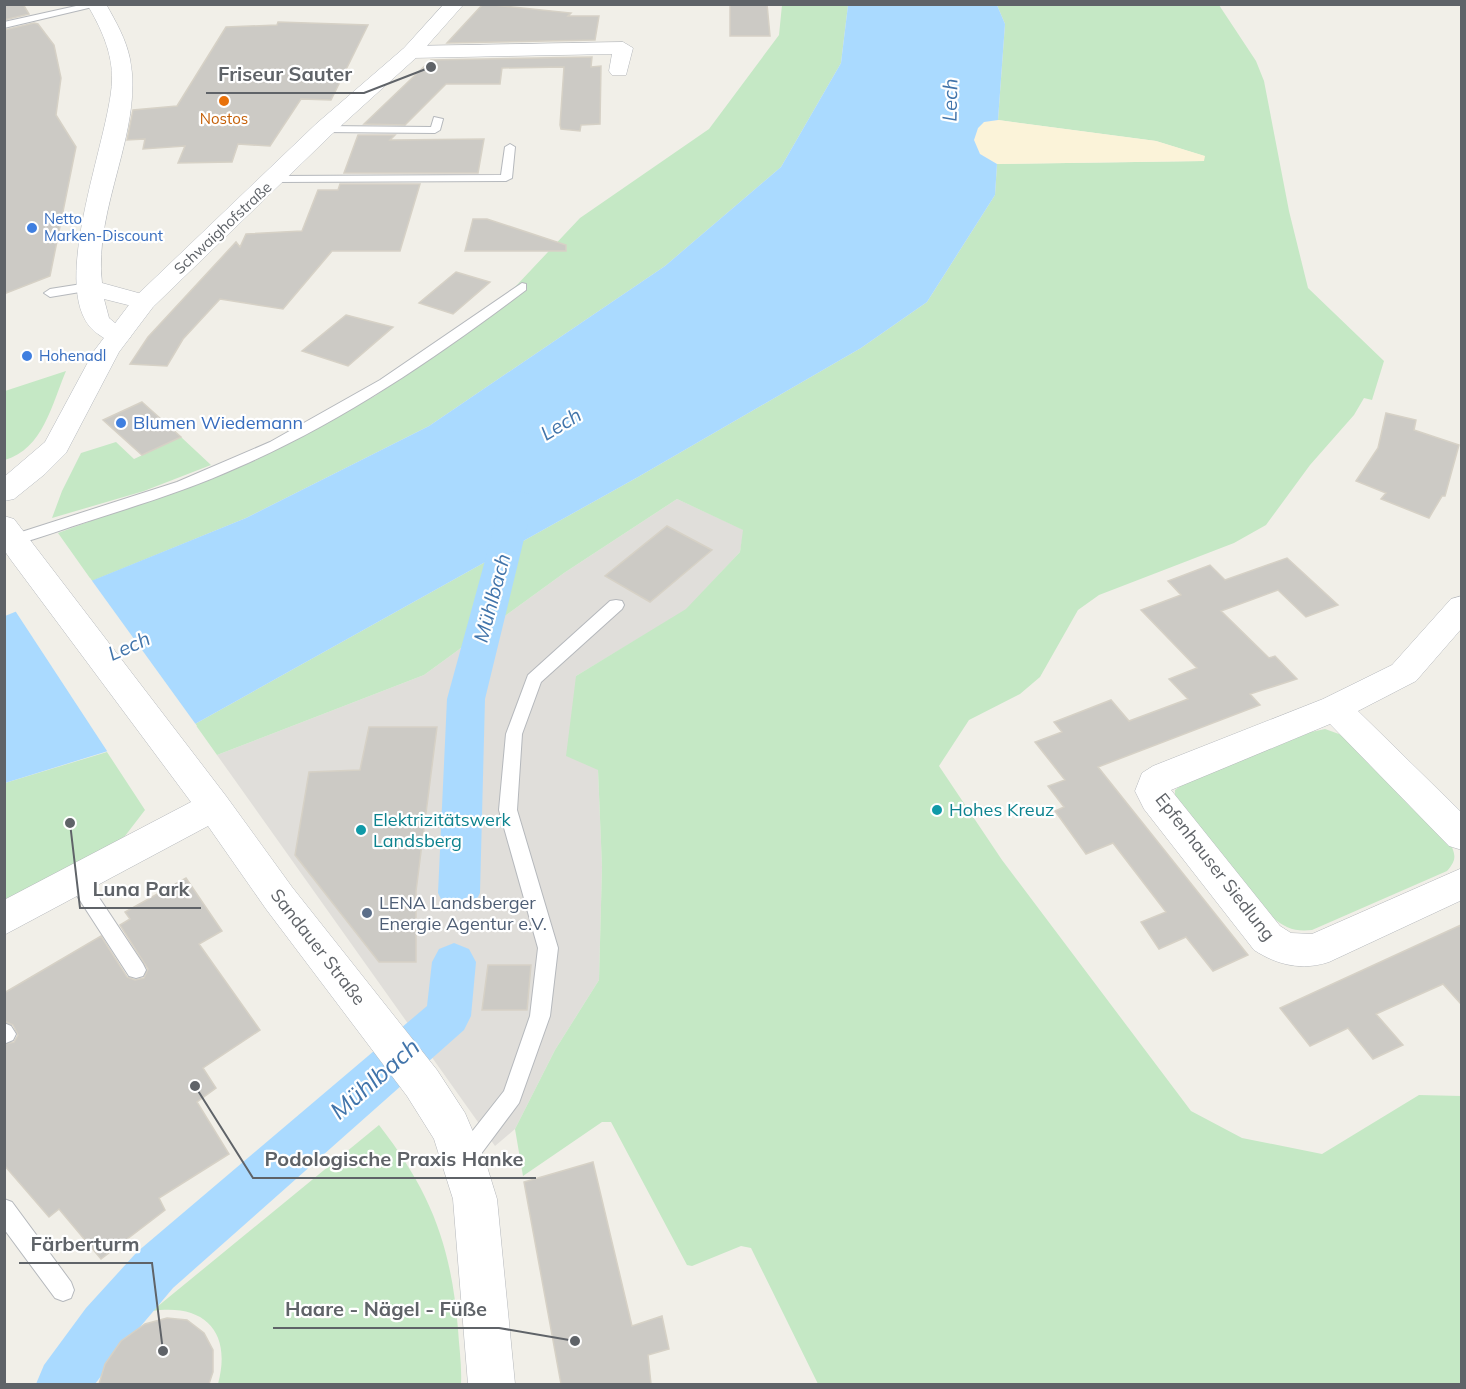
<svg xmlns="http://www.w3.org/2000/svg" width="1466" height="1389" viewBox="0 0 1466 1389" font-family="Mulish,sans-serif">
  <rect width="100%" height="100%" fill="#f1efe8"/>
  <path fill="#e0deda" d="M677,499L744,530L740,552L686,610L576,676L598,770L602,867L599,980L555,1050L515,1129L495,1146L217,755L424,675L564,573Z"/>
  <path fill="#c5e8c5" d="M782,5H848L841,63L781,167L665,266L429,426L246,518L92,581L58,533L254,461L375,396L524,291L515,287L580,218L709,129L779,35Z
    M997,5H1219L1256,61L1264,81L1289,211L1308,288L1384,361L1372,400L1364,398L1354,415L1310,465L1266,525L1234,543L1099,595L1078,610L1040,677L1020,694L969,720L939,766L1002,860L1191,1111L1242,1138L1322,1154L1419,1095L1461,1096V1384H818L751,1248L741,1246L692,1266L687,1265L611,1122H602L523,1176L515,1129L555,1050L599,980L602,867L598,770L566,756L576,676L686,609L740,552L743,530L677,499L564,573L424,675L217,755L195,724L638,477L861,348L927,302L995,195L997,164L1204,161V156L1156,141L998,120L1005,24Z
    M66,371C52,404 43,449 5,460V391Z
    M181,437L211,465L144,491L52,518L62,491L81,453L116,442L134,459Z
    M1325,729L1339,734L1349,741L1449,842C1456,854 1457,860 1447,871L1312,930C1295,932 1285,928 1272,917L1175,797V790L1182,785L1311,732Z
    M107,752L145,810L125,836L67,875L5,910V783Z
    M379,1125C431,1192 451,1245 458,1329C459,1347 462,1366 461,1384H218C232,1332 205,1303 152,1311Z"/>
  <path fill="#fbf3d9" d="M998,120L1156,141L1205,156L1204,161L997,164L980,154L974,140L978,128L984,122Z"/>
  <path fill="#aadaff" d="M848,5H997L1005,24L998,120L984,122L978,128L974,140L980,154L997,164L995,195L927,302L861,348L638,477L195,724L5,783V616L246,518L429,426L665,266L781,167L841,63Z"/>
  <path fill="#f1efe8" d="M90,578L197,726L109,754L14,609Z"/>
  <g fill="none" stroke-linecap="round" stroke-linejoin="round">
    <path fill="#aadaff" fill-rule="evenodd" d="M517,491L529,494L533,502L485,699L480,893L474,905L459,911L444,905L438,893L447,699L501,502L505,494Z
      M454,943L469,949L476,962L471,1016L464,1030L173,1288L124,1346L95,1384H36L44,1365L86,1308L137,1252L427,1006L432,962L439,949Z"/>
  </g>
  <path fill="#cccac5" stroke="#d6d1c6" stroke-width="1.5" d="M4,4H23L29,14L4,20Z
    M483,4L571,13L568,16H599L595,40L447,43Z
    M730,4H767L770,36H730Z
    M278,22L368,25L331,100L301,99L270,146L238,144L232,162L178,163L185,146L143,149L145,139L127,140L133,110L177,106L226,27L277,25Z
    M34,23L38,24L54,45L61,78L56,115L76,147L50,276L4,294V30Z
    M592,57L591,67L601,66L600,124L581,125L580,131L561,129L560,125L564,67L502,68L500,84H446L405,125L364,124L431,60Z
    M358,135H395L390,140L484,139L478,173H344Z
    M340,184H420L400,251H332L283,309L220,299L183,339L167,366L130,364L148,337L236,242L240,247L246,234L302,231L318,190H338Z
    M473,219H487L566,245V251H465Z
    M456,272L490,282L453,314L419,303Z
    M346,315L393,327L348,366L302,351Z
    M142,402L181,437L142,455L103,420Z
    M1386,413L1416,420L1414,430L1459,445L1445,496H1442L1429,518L1381,499L1386,493L1356,481L1378,448Z
    M667,526L712,550L650,602L605,576Z
    M1287,558L1338,605L1306,617L1278,590L1221,611L1269,658L1275,656L1297,679L1250,694L1260,705L1098,767L1248,955L1213,971L1186,937L1159,949L1141,922L1166,912L1113,843L1086,854L1055,811L1064,807L1048,786L1065,780L1035,742L1062,732L1054,722L1111,700L1129,721L1188,699L1169,679L1197,668L1141,610L1181,595L1168,581L1210,565L1225,580Z
    M369,727H437L416,891V962H379L295,855L309,772L360,770Z
    M186,878L222,931L199,944L260,1030L203,1068L216,1088L197,1102L229,1154L159,1198L165,1210L101,1259L59,1209L49,1217L4,1165V1044L14,1042L18,1035L13,1025L4,1021V993L101,936L127,977L135,980L144,978L148,969L120,925L130,919L125,912Z
    M1461,925V1004L1443,984L1376,1014L1403,1045L1373,1059L1348,1028L1310,1046L1280,1008Z
    M488,965H531L527,1010H482Z
    M593,1162L632,1326L662,1316L669,1349L648,1355L651,1384H561L524,1182Z
    M167,1318L187,1320L204,1333L213,1350V1372L209,1384H99L105,1364L121,1341L145,1324Z"/>
  <g fill="none" stroke-linecap="round" stroke-linejoin="round">
    <defs>
      <path id="lane" d="M85,4L101,5L4,28V22Z
        M434,117L443,119L440,130L435,133L324,132L319,129L324,126L431,127Z
        M510,144L515,147L512,178L506,181L276,182L270,179L276,176L501,175L505,147Z
        M88,283L94,287L92,290L50,297L44,293L50,289Z
        M522,283L526,284V290C437,357 344,421 241,466C193,488 142,504 92,520C66,528 40,538 14,545L7,540L9,536L177,482L270,442L380,380Z
        M616,600L622,601L624,605L622,609L541,682L522,734L517,810L558,948L550,1016L519,1103L472,1166L464,1169L456,1166L453,1159L456,1152L504,1091L530,1016L538,948L499,810L506,734L528,675L610,601Z
        M77,872L84,875L143,964L146,970L143,976L136,978L129,976L70,885L68,880L70,875Z
        M4,1023L11,1026L16,1034L13,1040L6,1043Z
        M4,1199L12,1202L71,1282L74,1290L71,1298L63,1301L55,1298L4,1229Z"/>
      <path id="street" d="M87,4H106C116,22 126,39 130,59C144,130 93,208 102,283L153,297L156,302L153,307L144,309L104,299L109,318L131,336L127,341C114,345 108,341 98,334C43,297 110,139 112,81C113,53 101,28 87,4Z
        M623,42L633,48L626,75H612L609,71L612,54L411,58L401,52L411,46Z
        M4,516L14,519L226,796L292,887L437,1070L465,1113L485,1160L497,1199L515,1384H468L453,1199L434,1139L407,1096L266,909L208,826L4,935V900L191,802L11,560L4,550Z
        M1462,596V628L1416,681L1358,711L1462,813V850L1449,846L1330,724L1171,790L1280,926L1291,933L1312,934L1462,868V900L1329,962C1302,971 1277,965 1254,950L1144,809L1135,791L1142,773L1153,766L1323,699L1392,665L1451,599Z"/>
      <path id="secondary" d="M444,4H464L418,56L332,134L153,307L119,352L66,453L45,474L14,499L4,501V477L45,442L94,351L135,297L316,124L404,48Z"/>
    </defs>
    <use href="#lane" stroke="#b5b8bc" stroke-width="2"/>
    <use href="#street" stroke="#b5b8bc" stroke-width="1"/>
    <use href="#secondary" stroke="#b6babf" stroke-width="1"/>
    <use href="#lane" fill="#fff" fill-rule="evenodd"/>
    <use href="#street" fill="#fff" fill-rule="evenodd"/>
    <use href="#secondary" fill="#fff" fill-rule="evenodd"/>
  </g>
  <circle fill="#e8710a" stroke="#fff" stroke-width="2" cx="224" cy="101" r="6"/>
  <g fill="#3f7fe0" stroke="#fff" stroke-width="2">
    <circle cx="32" cy="228" r="6"/>
    <circle cx="27" cy="356" r="6"/>
    <circle cx="121" cy="423" r="6"/>
  </g>
  <g fill="#0f9aa8" stroke="#fff" stroke-width="2">
    <circle cx="937" cy="810" r="6"/>
    <circle cx="361" cy="830" r="6"/>
  </g>
  <circle fill="#5c6f8a" stroke="#fff" stroke-width="2" cx="367" cy="913" r="6"/>
  <g text-anchor="middle" stroke-width="4.5" stroke-linejoin="round" paint-order="stroke">
    <g font-size="15" fill="#c56008" stroke="#fff">
      <text x="224" y="124">Nostos</text>
    </g>
    <g font-size="15" fill="#366cbe" stroke="#fff" text-anchor="start">
      <text x="44" y="224">Netto<tspan x="44" dy="17">Marken-Discount</tspan></text>
      <text x="39" y="361">Hohenadl</text>
    </g>
    <g font-size="15" fill="#5f6368" stroke="#fff">
      <text transform="translate(223 228) rotate(-43)" y="5">Schwaighofstraße</text>
    </g>
    <g font-size="18" fill="#366cbe" stroke="#fff" text-anchor="start">
      <text x="133" y="429">Blumen Wiedemann</text>
    </g>
    <g font-size="18" fill="#0d838f" stroke="#fff" text-anchor="start">
      <text x="949" y="816">Hohes Kreuz</text>
      <text x="373" y="826">Elektrizitätswerk<tspan x="373" dy="21">Landsberg</tspan></text>
    </g>
    <g font-size="18" fill="#5f6368" stroke="#fff">
      <text transform="translate(1215 867) rotate(52)" y="6">Epfenhauser Siedlung</text>
      <text transform="translate(318 947) rotate(52)" y="6">Sandauer Straße</text>
    </g>
    <g font-size="18" fill="#4e5e75" stroke="#fff" text-anchor="start">
      <text x="379" y="909">LENA Landsberger<tspan x="379" dy="21">Energie Agentur e.V.</tspan></text>
    </g>
    <g font-size="20" font-style="italic" fill="#4174aa" stroke="#fff">
      <text transform="translate(950 100) rotate(-89)" y="7">Lech</text>
      <text transform="translate(561 424) rotate(-31)" y="7">Lech</text>
      <text transform="translate(492 598) rotate(-75)" y="7">Mühlbach</text>
      <text transform="translate(129 646) rotate(-24)" y="7">Lech</text>
    </g>
    <g font-size="24" font-style="italic" fill="#4174aa" stroke="#fff">
      <text transform="translate(375 1079) rotate(-41)" y="8">Mühlbach</text>
    </g>
  </g>
  <path fill="none" stroke="#5f6368" stroke-width="2" d="M431 67L364 93H206M70 823L80 908H201M195 1086L253 1178H536M163 1351L152 1263H19M575 1341L499 1328H273"/>
  <g fill="#5f6368" stroke="#fff" stroke-width="2">
    <circle cx="431" cy="67" r="6"/>
    <circle cx="70" cy="823" r="6"/>
    <circle cx="195" cy="1086" r="6"/>
    <circle cx="163" cy="1351" r="6"/>
    <circle cx="575" cy="1341" r="6"/>
  </g>
  <g font-size="20" text-anchor="middle" font-weight="bold" fill="#5f6368" stroke="#fff" stroke-width="4.5" stroke-linejoin="round" paint-order="stroke">
    <text x="285" y="81">Friseur Sauter</text>
    <text x="141" y="896">Luna Park</text>
    <text x="394" y="1166">Podologische Praxis Hanke</text>
    <text x="85" y="1251">Färberturm</text>
    <text x="386" y="1316">Haare - Nägel - Füße</text>
  </g>
  <rect width="1466" height="1389" fill="none" stroke="#5f6368" stroke-width="12"/>
</svg>
